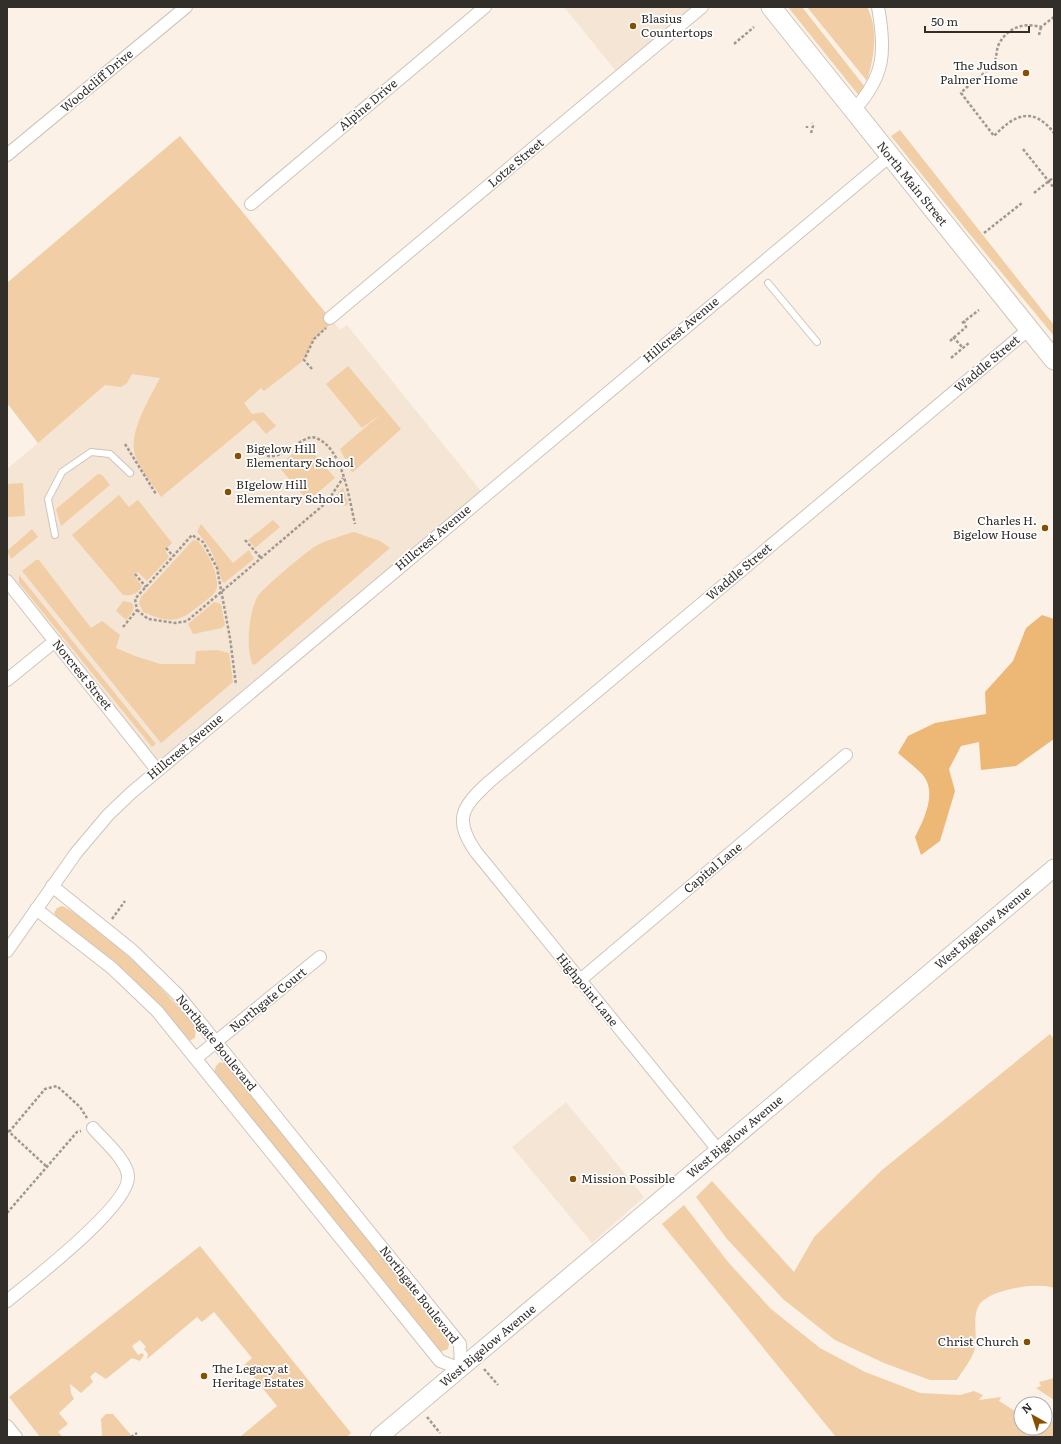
<svg xmlns="http://www.w3.org/2000/svg" width="1061" height="1444" viewBox="0 0 1061 1444" font-family="Literata,serif">
  <rect width="100%" height="100%" fill="#fbf1e6"/>
  <path fill="#f4e5d4" d="M564,7H700L620,76Z
    M180,136L340,330L347,325L484,495L157,770L7,581V469L38,443L7,403V283Z
    M566,1102L644,1197L592,1243L512,1147Z"/>
  <path fill="#f1cea6" d="M788,7H802L865,87L860,97Z
    M807,7H867C879,30 874,57 867,81Z
    M900,130L1054,325V336L968,232L891,136Z
    M180,136L333,322L314,339L304,360L264,391L261,388L244,403L252,414L263,412L276,426L266,434L254,420L161,497C153,485 139,468 135,455C128,432 150,398 160,378L132,374L127,383L121,387L105,385L38,443L7,403V283Z
    M348,366L401,429L352,473L340,449L381,414L362,428L326,384Z
    M305,443L335,478L308,501L278,466Z
    M98,474L102,475L110,485L61,526L56,509Z
    M23,483L25,516L7,517V484Z
    M343,487L348,504L346,506L331,501Z
    M119,495L129,507L138,500L172,543L165,550L169,557L147,581L138,572L134,575L142,586C138,594 132,596 123,595L72,535Z
    M273,520L280,527L255,548L248,540Z
    M201,524L233,563L249,550L254,559L224,583C220,579 215,560 212,553C208,545 203,539 197,532Z
    M32,529L38,537L11,559L7,551Z
    M354,532L380,541L390,548L257,663L253,665C245,648 249,611 258,596C263,588 305,553 314,547C326,540 341,536 354,532Z
    M193,540L198,541C207,552 218,571 217,586C217,593 209,598 204,602C179,622 174,625 143,612L139,603L141,597Z
    M36,560H39L91,628L102,621L120,635L116,648L135,656L160,664H195L196,651L217,650L229,653L233,682L161,743L22,571Z
    M19,575L156,744L152,747L19,583Z
    M123,601L132,603C136,610 131,614 126,620L116,611Z
    M214,602L221,604L225,625L222,628L193,634L188,624Z
    M62,906C72,910 81,918 90,925C130,954 164,990 196,1027L195,1038L189,1041L185,1039L114,964L58,919L54,913L57,908Z
    M1050,1034L1054,1039V1288C1037,1282 990,1289 979,1305C971,1319 979,1337 974,1351C971,1361 962,1371 957,1380H930L884,1363L835,1340L783,1299L727,1239L696,1197L712,1181L794,1272L814,1237L882,1170Z
    M220,1062L226,1064L447,1339L449,1344L448,1349L440,1352L282,1159L214,1072L216,1066Z
    M684,1205L728,1262L771,1309L820,1348L865,1372L920,1393L960,1395L974,1391L983,1395L979,1400L1001,1397L999,1401L1021,1415V1428H1042L1046,1430L1054,1419V1437H836L662,1224Z
    M200,1246L351,1433L347,1437H240L277,1406L244,1365L252,1358L214,1312L202,1322L197,1317L147,1359L148,1354L144,1349L146,1347L140,1340L132,1346L138,1355L142,1353L144,1355L140,1361L132,1358L106,1379L95,1372L90,1377L93,1382L81,1393L70,1384L71,1393L74,1399L59,1413L68,1424L58,1432L63,1437H40L9,1397Z
    M1054,1378V1400L1036,1388L1041,1386L1039,1382Z
    M106,1414H113L131,1435L129,1437H102L101,1419Z"/>
  <path fill="#edb876" d="M1042,615L1054,619V739L1016,766L981,770L979,742L961,746L949,769L955,791L940,841L921,855L915,837C924,819 938,792 922,774C915,767 906,760 898,753L908,736L935,723L986,714L985,692L1013,661L1026,628Z"/>
  <g fill="none" stroke-linecap="round" stroke-linejoin="round">
    <defs>
      <path id="service" d="M768,283L817,342
        M55,535L48,499L62,472L91,452L110,454L130,473"/>
      <path id="minor" d="M854,110C885,76 886,51 878,7
        M7,155L186,7
        M251,204L485,7
        M330,318L702,7
        M7,581L157,770
        M7,680L55,641
        M36,909L112,968L157,1011L440,1361L461,1369L460,1344L178,995L133,951L52,886
        M7,951L76,853L108,815L131,793L890,156
        M579,981L846,755
        M196,1058L320,957
        M719,1151L476,852C453,819 462,807 489,782L1029,329
        M7,1301C30,1282 131,1205 128,1176C127,1160 103,1140 93,1128
        M7,1426L16,1437"/>
      <path id="secondary" d="M379,1437L1054,868"/>
      <path id="primary" d="M771,7L1054,360"/>
    </defs>
    <use href="#service" stroke="#cec5bb" stroke-width="8"/>
    <use href="#minor" stroke="#cec5bb" stroke-width="14"/>
    <use href="#secondary" stroke="#cec5bb" stroke-width="19"/>
    <use href="#primary" stroke="#cec5bb" stroke-width="21"/>
    <path stroke="#a19991" stroke-width="2.5" stroke-dasharray="3 2" stroke-linecap="butt" d="M1054,17L1041,27C1023,22 1006,28 998,46C996,52 997,59 993,64C984,75 970,83 961,93L994,136C1015,114 1033,106 1054,133
      M1039,35L1041,27
      M734,44L754,27
      M807,128V126
      M811,133L813,126L812,123
      M1023,149L1054,188
      M1034,193L1054,177
      M984,233L1022,203
      M962,323L979,310
      M953,337L963,348
      M950,341L966,327L964,321
      M951,358L970,342
      M312,369L304,360L314,339L326,328
      M125,444L156,494
      M259,450C276,471 301,432 316,438C343,448 349,499 355,524
      M245,540L261,558
      M166,548L173,556
      M135,574L146,587
      M137,610L148,619L176,623L187,621L327,502L343,478
      M123,627L137,610L135,599L192,535L203,542L217,568L230,638L236,685
      M112,919L125,901
      M7,1130L47,1167
      M9,1132L45,1089L57,1086L80,1107L87,1118
      M7,1213L77,1132L81,1131
      M484,1369L498,1385
      M427,1417L440,1433
      M131,1437L137,1433"/>
    <use href="#service" stroke="#fff" stroke-width="6"/>
    <use href="#minor" stroke="#fff" stroke-width="12"/>
    <use href="#secondary" stroke="#fff" stroke-width="17"/>
    <use href="#primary" stroke="#fff" stroke-width="19"/>
  </g>
  <g fill="#875000" stroke="#fff" stroke-width="1.5">
    <circle cx="633" cy="26" r="4"/>
    <circle cx="1026" cy="73" r="4"/>
    <circle cx="238" cy="456" r="4"/>
    <circle cx="228" cy="492" r="4"/>
    <circle cx="1045" cy="528" r="4"/>
    <circle cx="573" cy="1179" r="4"/>
    <circle cx="1027" cy="1342" r="4"/>
    <circle cx="204" cy="1376" r="4"/>
  </g>
  <g text-anchor="middle" stroke-width="3.5" stroke-linejoin="round" paint-order="stroke">
    <g font-size="12" fill="#322e2a" stroke="#fff" text-anchor="start">
      <text x="641" y="23">Blasius<tspan x="641" dy="14">Countertops</tspan></text>
      <text x="1018" y="70" text-anchor="end">The Judson<tspan x="1018" dy="14">Palmer Home</tspan></text>
      <text x="246" y="453">Bigelow Hill<tspan x="246" dy="14">Elementary School</tspan></text>
      <text x="236" y="489">BIgelow Hill<tspan x="236" dy="14">Elementary School</tspan></text>
      <text x="1037" y="525" text-anchor="end">Charles H.<tspan x="1037" dy="14">Bigelow House</tspan></text>
      <text x="581" y="1183">Mission Possible</text>
      <text x="1019" y="1346" text-anchor="end">Christ Church</text>
      <text x="212" y="1373">The Legacy at<tspan x="212" dy="14">Heritage Estates</tspan></text>
    </g>
    <g font-size="12" fill="#322e2a" stroke="#fff">
      <text transform="translate(97 81) rotate(-40)" y="4">Woodcliff Drive</text>
      <text transform="translate(368 105) rotate(-40)" y="4">Alpine Drive</text>
      <text transform="translate(516 163) rotate(-40)" y="4">Lotze Street</text>
      <text transform="translate(912 184) rotate(51)" y="4">North Main Street</text>
      <text transform="translate(681 330) rotate(-40)" y="4">Hillcrest Avenue</text>
      <text transform="translate(987 364) rotate(-40)" y="4">Waddle Street</text>
      <text transform="translate(433 538) rotate(-40)" y="4">Hillcrest Avenue</text>
      <text transform="translate(739 572) rotate(-40)" y="4">Waddle Street</text>
      <text transform="translate(82 675) rotate(51)" y="4">Norcrest Street</text>
      <text transform="translate(185 747) rotate(-40)" y="4">Hillcrest Avenue</text>
      <text transform="translate(713 868) rotate(-40)" y="4">Capital Lane</text>
      <text transform="translate(983 928) rotate(-40)" y="4">West Bigelow Avenue</text>
      <text transform="translate(587 990) rotate(51)" y="4">Highpoint Lane</text>
      <text transform="translate(268 1000) rotate(-39)" y="4">Northgate Court</text>
      <text transform="translate(216 1043) rotate(51)" y="4">Northgate Boulevard</text>
      <text transform="translate(735 1137) rotate(-40)" y="4">West Bigelow Avenue</text>
      <text transform="translate(419 1295) rotate(52)" y="4">Northgate Boulevard</text>
      <text transform="translate(488 1346) rotate(-40)" y="4">West Bigelow Avenue</text>
    </g>
  </g>
  <rect width="1061" height="1444" fill="none" stroke="#322e2a" stroke-width="16"/>
  <g transform="translate(1033 1416) rotate(321)"><circle r="19" fill="#ffffff" stroke="#adabaa"/>
  <path d="M0-3L7 15L0 10L-7 15Z" fill="#875000"/>
  <text y="-6" font-size="11" font-weight="bold" text-anchor="middle" fill="#322e2a">N</text>
  </g>
  <path d="M925 26v6h104v-6" fill="none" stroke="#322e2a" stroke-width="2"/>
  <text x="931" y="26" font-size="12" fill="#322e2a" stroke="#ffffff" stroke-width="3" paint-order="stroke">50 m</text>
</svg>
